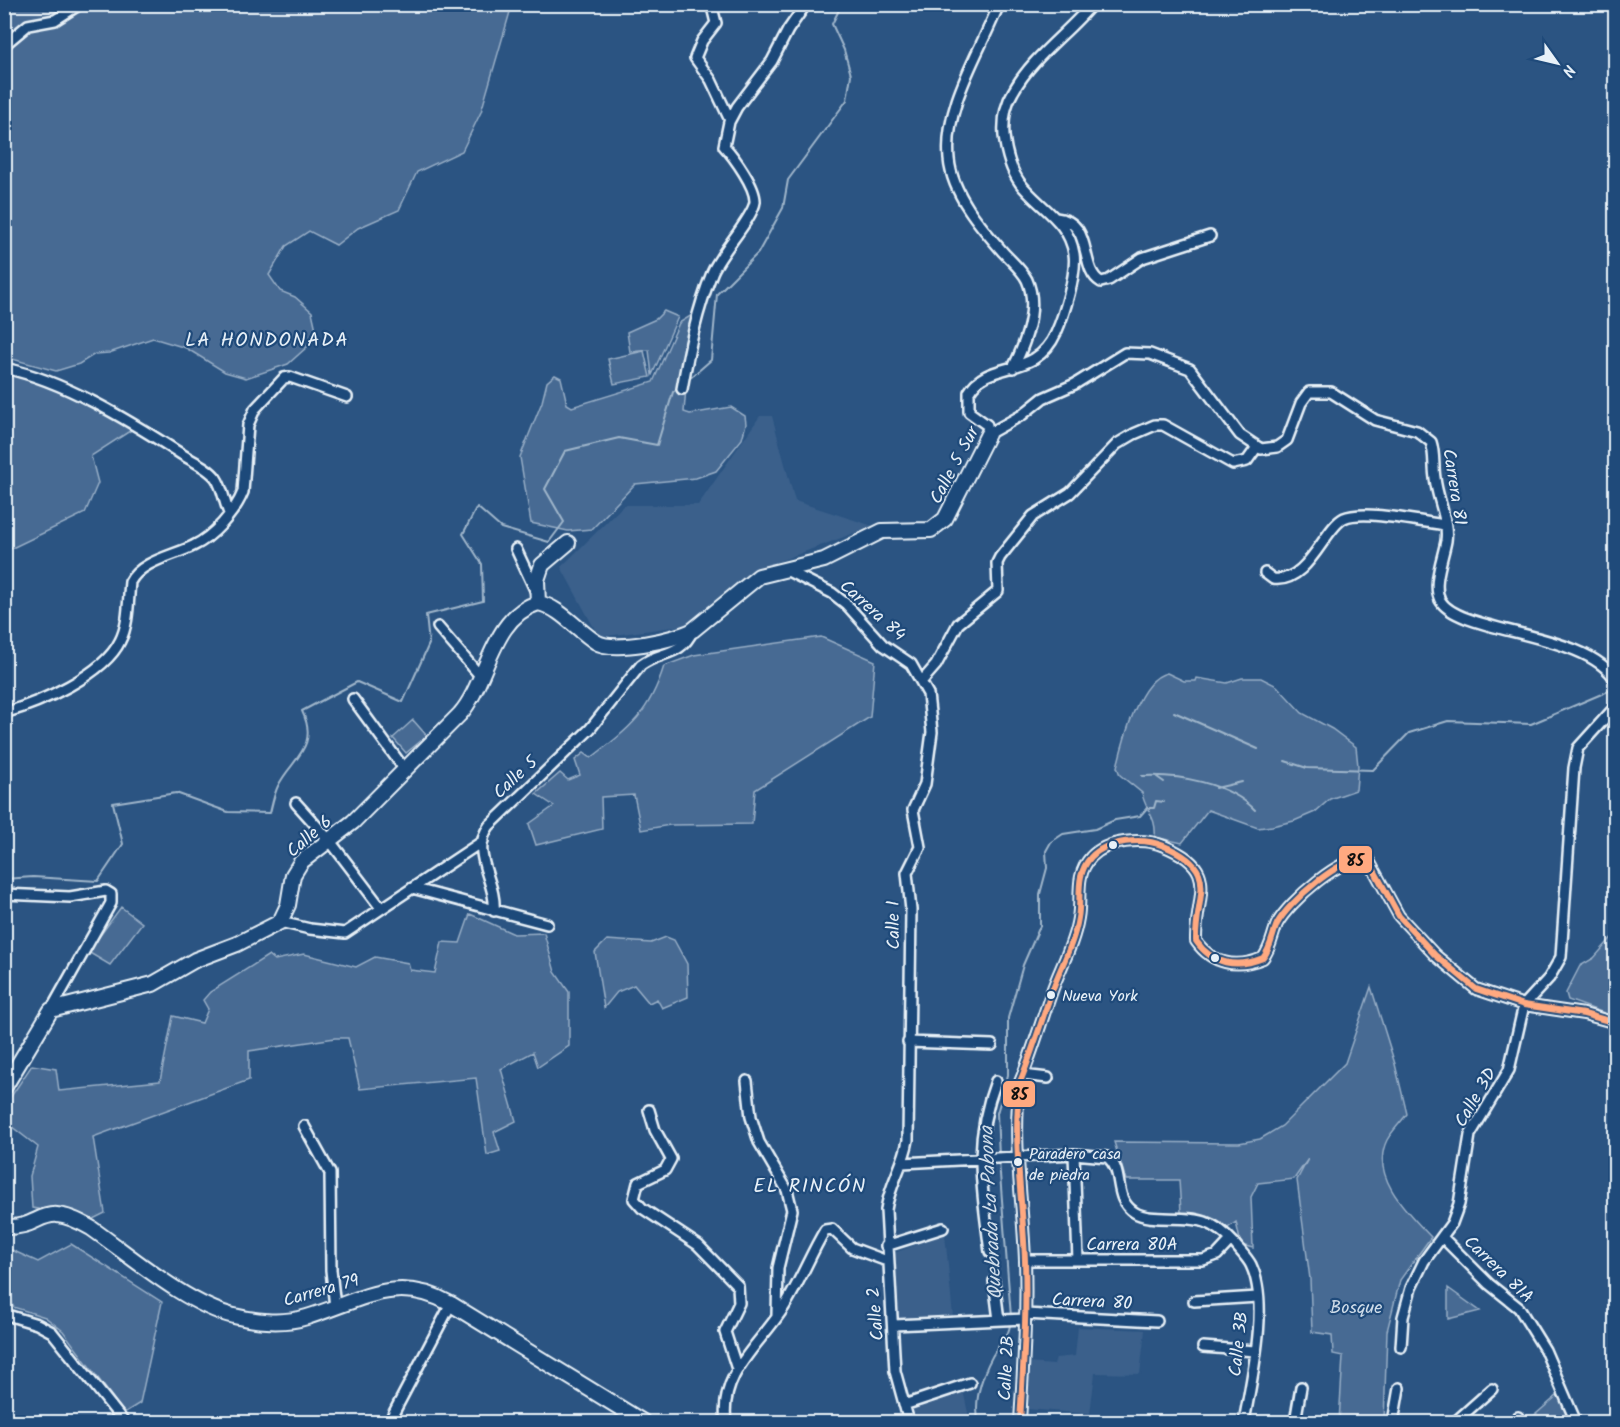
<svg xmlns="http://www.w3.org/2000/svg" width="1620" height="1427" viewBox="0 0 1620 1427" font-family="Kalam,sans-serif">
  <rect width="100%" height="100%" fill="#2b5482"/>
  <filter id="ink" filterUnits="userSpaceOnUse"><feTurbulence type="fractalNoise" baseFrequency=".0167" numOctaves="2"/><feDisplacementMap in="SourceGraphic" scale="12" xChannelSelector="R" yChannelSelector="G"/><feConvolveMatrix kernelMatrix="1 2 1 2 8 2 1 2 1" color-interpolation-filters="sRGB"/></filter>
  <g filter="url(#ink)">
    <path fill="#3a608b" d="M760,416H772L795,501L873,526L764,567L688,625L599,637L561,567L624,505H698Z
      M945,1234L953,1317L899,1319L894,1253Z
      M1078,1327L1145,1330L1140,1374L1095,1373L1090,1414L1027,1409L1028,1363L1054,1365L1056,1358L1075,1356Z
      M963,1390L970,1422H916L911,1408Z"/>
    <path fill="#476b93" stroke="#98aec6" stroke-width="1.5" d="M5,5H512L481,112L462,151L417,172L399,210L358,228L336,245L309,231L286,246L269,275L280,291L295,297L312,312L317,334L307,347L288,364L246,378L225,372L186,348L153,338L109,353L95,354L79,364L56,371L5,357Z
      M664,311L678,317L652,375L649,350L630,352L627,332L656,319Z
      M692,315L694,318L690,340L684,412L690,414L731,407L745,416L746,424L742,439L716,471L696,478L635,484L592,529L568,531L531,523L520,457L542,402L547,382L555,375L561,378L567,404L572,407L653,382L679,323Z
      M644,351L650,377L614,384L608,359Z
      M4,372L32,379L130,425L133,429L91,456L98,483L85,513L6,551Z
      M821,637L875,661L870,717L755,790L752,824L670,825L641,830L634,795L601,797L602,829L536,845L529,824L554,806L536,794L560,773L568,780L580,775L575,760L584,753L591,758C630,728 649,714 664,666L694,655Z
      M1167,673L1184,681H1196L1197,678L1227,683L1242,678H1261L1277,686L1302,713L1332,729L1356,747L1358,766L1356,790L1330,799L1315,812L1294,821L1272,826L1258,828L1208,810L1182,843L1155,837C1157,816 1145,811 1142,793L1120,775L1117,767C1123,742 1138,679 1167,673Z
      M413,720L427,736L406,753L393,738Z
      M121,907L142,923L110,965L88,952Z
      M470,914L514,934L544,933L555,972L569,992V1046L538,1067L533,1052L501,1069L516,1121L494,1132L500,1151L487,1155L476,1078L360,1089L348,1038H335L249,1051V1080L93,1137L105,1213L93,1219L32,1208L30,1176L38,1147L11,1126L10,1098L32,1065L56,1069L59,1091L160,1081L173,1016L202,1023L208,1009L203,1000L210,992L269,955L275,960L304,954L356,967L375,957L408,963L410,970L435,973L442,942L460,943Z
      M1615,934V1017L1568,1000L1566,993L1580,966L1594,958Z
      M666,937L674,940L687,964L688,997L662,1008L657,999L649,1003L634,985L617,992L604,1008L595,952L607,940L651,943Z
      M1371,987L1395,1064L1407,1114C1401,1122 1392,1131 1387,1140C1369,1176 1408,1213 1431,1237L1400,1280L1387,1331L1384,1422H1339L1343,1356L1333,1354L1332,1335L1312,1332L1310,1279L1297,1180L1308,1159L1294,1179L1258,1183L1251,1197L1253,1248L1241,1245L1236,1222L1225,1230L1181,1212L1179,1180H1126L1114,1142L1239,1143L1260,1139L1282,1126L1345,1063Z
      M71,1244L162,1302L140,1403L124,1413L63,1331L45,1317L13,1307L10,1295L5,1292V1247L38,1262Z
      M1448,1288L1480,1311L1448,1319Z
      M1558,1395L1571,1422H1531L1529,1420Z"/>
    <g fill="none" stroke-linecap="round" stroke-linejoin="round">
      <path stroke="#a0b6cb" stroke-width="2" d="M688,380L711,360L717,294L758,253L783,208L788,180L847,100L851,75L844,50L832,24L842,4
        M1174,712L1258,749
        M1285,761L1307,768L1373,770L1409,733L1448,721L1531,724L1611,690
        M1142,776C1178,774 1229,783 1255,810
        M1157,777L1164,782
        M1216,788L1242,782
        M4,879L33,877L98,881L123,844L113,803L176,793L228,812L270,813C272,805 274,794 278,786C291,759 320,748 302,711L357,682L403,702L429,644L426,615L483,601L482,564L463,534L477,507L501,528L549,542L564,522L545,489L565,451L619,438L657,445L673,392L679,387
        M999,1156L997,1113L1008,1075V1018L1023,965L1040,926V894L1047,868L1046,851L1051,842L1063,834L1095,829L1115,820L1140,816L1147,808H1154L1156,801L1164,802
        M999,1161L1011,1317
        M979,1422C972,1400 985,1366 998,1347C1004,1338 1010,1334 1010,1323"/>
      <defs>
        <path id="street" d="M999,4C980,53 944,104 949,159C952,194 981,227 1003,252C1011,261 1022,270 1027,280C1039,307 1025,344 1013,368
          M713,11L716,23L702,41L695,58L711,80L730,120
          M4,45L28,25L55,20L80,4
          M1056,218C1095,222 1078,269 1101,282L1109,280L1142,258L1210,236
          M4,368C63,380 128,420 178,452C190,460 208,467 216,478C223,488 224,502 229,513
          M682,389C689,349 697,310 712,273C720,253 753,218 755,202C756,187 734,157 724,146L729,122L737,107L772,61L788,30L806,4
          M988,434L1022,415L1043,398L1075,384L1125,353L1150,354L1190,369L1240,435L1261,449L1277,447L1287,440L1301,403L1309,392H1331L1375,420L1417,431L1431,442C1435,454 1433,466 1435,478C1437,499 1449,520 1446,541C1443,558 1432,584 1440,600C1458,634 1589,631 1616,681
          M988,434L987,425L969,412V392C989,358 1035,380 1056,333C1064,315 1077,273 1074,254C1069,220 1038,207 1020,183C1010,169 1006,152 1004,136C1003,121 1005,105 1013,92C1032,57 1067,34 1092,4
          M516,549L536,592
          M784,569L832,593L846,604L883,645L911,664L928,694L932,732L925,784L913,810L920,847L907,873L911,910L908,1140C904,1165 889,1185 886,1210L895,1371L909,1422
          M1265,573L1273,579C1308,584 1324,528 1344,518C1363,509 1422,522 1445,525
          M438,627L482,678
          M922,681L936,665L958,624L998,591L997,563L1000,557L1033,516L1070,493L1117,444L1134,434L1155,425H1163L1233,464L1247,461L1257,447
          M353,699L405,770
          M4,713C39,703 104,675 120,641C129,624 128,601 130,582C141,561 173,556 193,546C213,537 235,512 243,492L248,425L255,409L284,378L290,377L347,397
          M296,803L330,841L381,908
          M412,888L547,924
          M4,894L70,897L106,891L111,894V903L51,1010
          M494,911C497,881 469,854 489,826L590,729L641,665C661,650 680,658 693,630
          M280,922L310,929L345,933L483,841
          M1524,1005L1549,978L1561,957L1574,768L1578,748L1616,706
          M908,1042L992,1045
          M1023,1075L1048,1078
          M747,1081L751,1117L759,1142L787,1190L792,1210L778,1268L777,1316
          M649,1110L655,1130L671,1159L665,1170L638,1183L634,1199L642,1208L698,1245L738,1286L739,1303L725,1332L737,1369
          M304,1126L330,1173L331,1270L335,1307
          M1074,1154L1078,1260
          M902,1163L1074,1154L1107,1157C1125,1170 1112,1198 1134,1212C1150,1223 1185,1214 1205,1222C1217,1226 1226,1234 1234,1243C1239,1250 1247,1257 1251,1265C1270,1304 1251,1381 1244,1422
          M1443,1238L1489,1284L1519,1308L1545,1350L1576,1422
          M886,1246L943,1228
          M990,1252C982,1187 972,1145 996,1081
          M1025,1260H1203L1217,1255L1231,1240
          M994,1281L999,1320
          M1194,1301L1258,1297
          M4,1314L37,1324L52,1332L124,1422
          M1025,1314L1157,1321
          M894,1325L1025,1319
          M1203,1347L1255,1351
          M1401,1347L1403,1317L1411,1288L1424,1261L1452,1223L1459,1204L1470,1135L1509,1070L1524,1005
          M904,1405L970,1383
          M389,1422L451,1304
          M726,1422C719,1373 760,1345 784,1307C800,1282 810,1255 825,1230L832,1229L852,1248L887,1261
          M1020,1422C1023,1369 1027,1315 1025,1261C1023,1201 1012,1142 1020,1082C1032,1053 1041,1022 1052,991C1060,968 1074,944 1078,918C1082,897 1074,876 1091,857C1107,840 1143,837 1164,846C1222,870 1195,894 1196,941C1212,964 1236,969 1263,958C1271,948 1272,936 1277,924C1288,903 1343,853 1368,859L1399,916L1435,955L1476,989L1524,1005L1584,1014L1616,1023
          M1295,1422L1301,1387
          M1393,1422L1399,1388
          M1455,1422L1492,1389
          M1512,1422L1518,1417"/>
        <path id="secondary" d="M538,603C560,607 578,631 596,642C613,653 675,640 693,630L759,576L824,560L882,531L931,530L945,519L988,434
          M538,603L537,580L542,565L568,543
          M4,1088L51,1010L153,984L195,960L237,944L280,922L288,905L293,875L301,862L353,822L460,714C488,682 491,617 538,603
          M4,1227C45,1229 40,1198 91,1228C131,1256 187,1305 234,1316C257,1322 285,1324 307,1317C360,1301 396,1273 451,1304L643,1422"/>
      </defs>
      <use href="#street" stroke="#e8f1f8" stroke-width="14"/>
      <use href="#secondary" stroke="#e8f1f8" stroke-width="18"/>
      <use href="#street" stroke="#1f4a7a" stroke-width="9"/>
      <use href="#secondary" stroke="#1f4a7a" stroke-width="14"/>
      <defs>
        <path id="bus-1" d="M1020,1422C1023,1369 1027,1315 1025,1261C1023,1201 1012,1142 1020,1082C1032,1053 1041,1022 1052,991C1060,968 1074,944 1078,918C1082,897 1074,876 1091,857C1107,840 1143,837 1164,846C1222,870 1195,894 1196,941C1212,964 1236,969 1263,958C1271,948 1272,936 1277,924C1288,903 1343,853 1368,859L1399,916L1435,955L1476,989L1524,1005L1584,1014L1616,1023"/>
      </defs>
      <use href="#bus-1" stroke="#1f4a7a" stroke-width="10"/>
      <use href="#bus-1" stroke="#ffa980" stroke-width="6"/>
    </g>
  </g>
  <g fill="#e8f1f8" stroke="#1f4a7a" stroke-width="2">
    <circle cx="1113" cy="845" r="5"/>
    <circle cx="1215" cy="958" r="5"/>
    <circle cx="1051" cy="995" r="5"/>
    <circle cx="1018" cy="1162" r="5"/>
  </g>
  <g text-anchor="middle" stroke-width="4.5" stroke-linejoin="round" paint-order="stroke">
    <g font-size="16" fill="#e8f1f8" stroke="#1f4a7a" text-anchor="start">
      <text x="1062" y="1001">Nueva York</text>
      <text x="1029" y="1159">Paradero casa<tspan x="1029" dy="21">de piedra</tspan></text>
    </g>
    <g font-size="18" fill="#e8f1f8" stroke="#1f4a7a">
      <text transform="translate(954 465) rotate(-62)" y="6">Calle 5 Sur</text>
      <text transform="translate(1455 487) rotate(81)" y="6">Carrera 81</text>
      <text transform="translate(873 610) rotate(42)" y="6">Carrera 84</text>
      <text transform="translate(515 777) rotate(-43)" y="6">Calle 5</text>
      <text transform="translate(309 836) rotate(-41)" y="6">Calle 6</text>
      <text transform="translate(893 925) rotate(-91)" y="6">Calle 1</text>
      <text transform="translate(1475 1097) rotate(-60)" y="6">Calle 3D</text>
      <text x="1132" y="1250">Carrera 80A</text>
      <text transform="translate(1499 1269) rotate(44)" y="6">Carrera 81A</text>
      <text transform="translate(321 1290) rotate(-16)" y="6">Carrera 79</text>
      <text transform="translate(1092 1301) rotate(3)" y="6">Carrera 80</text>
      <text transform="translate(875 1314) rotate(-95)" y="6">Calle 2</text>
      <text transform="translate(1238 1344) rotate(-84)" y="6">Calle 3B</text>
      <text transform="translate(1006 1368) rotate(-87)" y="6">Calle 2B</text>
    </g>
    <g font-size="18" fill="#d0dde9" stroke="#1f4a7a">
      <text x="1356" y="1313">Bosque</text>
    </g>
    <g font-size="20" letter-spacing="1.5" fill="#e8f1f8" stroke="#1f4a7a">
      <text x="267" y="346">LA HONDONADA</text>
      <text x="810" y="1192">EL RINCÓN</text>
    </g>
    <g font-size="20" font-style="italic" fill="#d0dde9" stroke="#1f4a7a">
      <text transform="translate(990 1213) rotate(-93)" y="7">Quebrada La Pabona</text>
    </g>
  </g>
  <g stroke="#1f4a7a" stroke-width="2">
    <rect x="1338" y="845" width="35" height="29" rx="6" fill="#ffa980"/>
    <rect x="1002" y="1080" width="34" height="28" rx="6" fill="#ffa980"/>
  </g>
  <g font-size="16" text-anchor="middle" font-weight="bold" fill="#111">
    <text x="1355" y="866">85</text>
    <text x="1019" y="1100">85</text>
  </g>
  <rect width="1620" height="1427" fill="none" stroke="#1f4a7a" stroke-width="24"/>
  <rect x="12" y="12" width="1596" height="1403" fill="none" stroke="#e8f1f8" stroke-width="2" filter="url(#ink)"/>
  <g transform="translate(1557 63) rotate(124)" stroke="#1f4a7a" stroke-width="4.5" paint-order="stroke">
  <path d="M0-4.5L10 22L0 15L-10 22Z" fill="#e8f1f8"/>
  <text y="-9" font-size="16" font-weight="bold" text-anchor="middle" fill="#e8f1f8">N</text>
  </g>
</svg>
